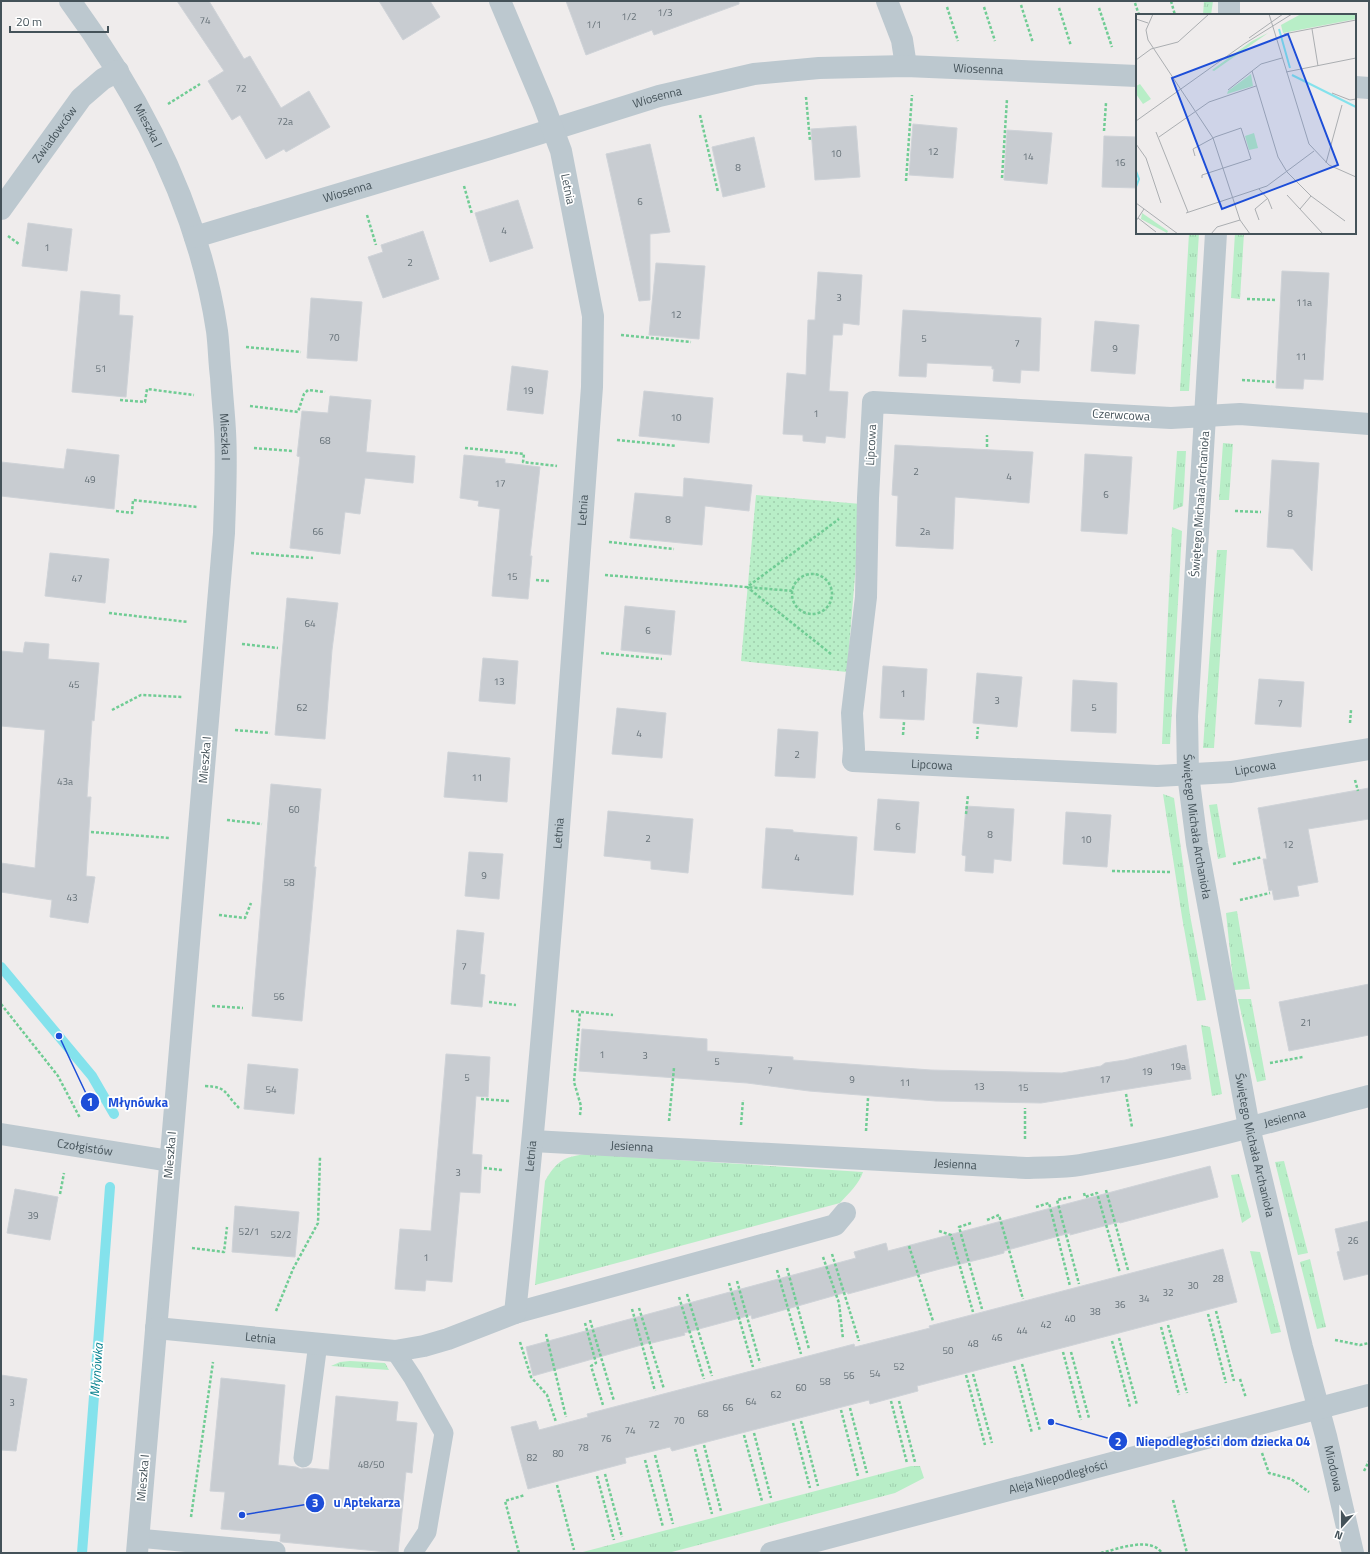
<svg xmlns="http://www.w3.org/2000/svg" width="1370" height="1554" viewBox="0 0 1370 1554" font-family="'Titillium Web',sans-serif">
  <defs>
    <pattern id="grass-tufts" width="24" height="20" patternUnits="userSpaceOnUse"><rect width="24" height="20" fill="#b8eec7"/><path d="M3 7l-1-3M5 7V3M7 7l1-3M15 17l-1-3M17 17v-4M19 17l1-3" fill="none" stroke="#9fcead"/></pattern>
    <pattern id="park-dots" width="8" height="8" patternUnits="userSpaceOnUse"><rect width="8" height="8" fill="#b8eec7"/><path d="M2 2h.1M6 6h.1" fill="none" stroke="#9fcead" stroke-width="1.8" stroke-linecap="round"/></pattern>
  </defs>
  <rect width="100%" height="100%" fill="#efecec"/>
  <path fill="url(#grass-tufts)" d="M1204,1H1213L1211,15H1203Z
    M1189,233H1199L1189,391H1180Z
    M1235,233H1244L1240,299L1231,298Z
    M1223,443L1233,444L1229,500H1219Z
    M1177,451H1186L1183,506L1173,510Z
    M1172,527L1182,531L1170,744H1162Z
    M1217,550H1227L1214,748H1203Z
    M1163,794L1174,798L1190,915L1206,1000L1197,1001L1182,917Z
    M1217,804L1226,857L1218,859L1209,805Z
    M1237,911L1250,989L1234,990L1226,913Z
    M1238,999H1251L1266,1080L1257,1082Z
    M1201,1025L1210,1027L1222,1094L1212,1096Z
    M586,1154L863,1172C859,1184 848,1194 840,1203L535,1285L545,1181C557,1161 563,1157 586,1154Z
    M1284,1161L1308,1253L1298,1255L1275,1162Z
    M1239,1174L1251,1217L1242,1223L1231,1175Z
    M1250,1251L1260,1252L1281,1332L1271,1334Z
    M1310,1259L1326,1327L1317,1329L1300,1262Z
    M350,1361L385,1363L389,1370L331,1366L340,1362Z
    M911,1466H920L924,1478L895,1493L687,1548L668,1553H579Z"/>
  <path fill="url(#park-dots)" d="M756,495L861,504L847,672L741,661Z"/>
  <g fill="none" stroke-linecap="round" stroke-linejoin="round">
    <path stroke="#84e2ec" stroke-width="10" d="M1,967L92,1076L114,1114
      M82,1553L110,1187"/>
  </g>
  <path fill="#c8ccd1" stroke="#cfd3d8" d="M177,1H209L244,59L250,56L281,108L309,91L330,127L286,152L284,149L266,159L240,115L232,120L208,81L224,71Z
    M379,1H430L440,17L403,40Z
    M566,1H739V4L654,35L652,30L586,55Z
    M913,124L957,128L953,178L909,175Z
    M856,126L860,177L815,180L811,129Z
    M1007,130L1052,133L1047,184L1004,180Z
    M1104,136L1137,137V188L1102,187Z
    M754,137L765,187L723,197L712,147Z
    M650,144L670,232L650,234V300L639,301L606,154Z
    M518,200L533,248L490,262L475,213Z
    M28,223L72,229L67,271L22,266Z
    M423,231L439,279L383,298L368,257L383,252L381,245Z
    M656,263L705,266L699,339L649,335Z
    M1282,271L1329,273L1323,380L1304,379L1303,389L1276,388Z
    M818,272L862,275L859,325L843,323L842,335H833L829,391L848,392L845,438L826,436L825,443L803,441V435L783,434L787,373L806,375L808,320H815Z
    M81,291L120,295L119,315L133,316L126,397L72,392Z
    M311,298L362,302L357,361L307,358Z
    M903,310L1041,318L1039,371L1021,370L1020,383L993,381L994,369H992V366L927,363L926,377L899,376Z
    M1095,321L1139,325L1135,374L1091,371Z
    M512,366L548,371L543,414L507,410Z
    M644,391L713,398L709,443L639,436Z
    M330,396L371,400L366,452L415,456L413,483L365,478L360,514L345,512L340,554L290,548L300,457L297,456L302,411L328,413Z
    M895,445L1033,452L1029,503L955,497L953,549L896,546L898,496L892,495Z
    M67,449L119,455L114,509L1,496V462L64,469Z
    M1085,454L1132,457L1127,534L1081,531Z
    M464,455L505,459V463L540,467L530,556H532L528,599L492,596L500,509L478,506L479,501L460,498Z
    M1272,460L1319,463L1312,571L1293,549L1267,547Z
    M684,478L752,485L749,511L705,506L702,545L630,538L635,493L683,497Z
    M50,553L109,559L105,603L45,596Z
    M287,598L338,603L332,650L325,739L275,735Z
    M625,606L675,611L671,655L621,650Z
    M25,642L49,644L48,659L99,663L94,721L92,720L87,797H91L86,876L95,877L88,923L50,917L52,900L1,892V863L35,868L45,730L1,726V651L23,653Z
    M483,658L518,661L515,704L479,701Z
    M883,666L927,669L924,720L880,718Z
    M977,673L1022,677L1017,727L973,723Z
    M1259,679L1304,682L1301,727L1255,724Z
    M1073,680L1117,683L1116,733L1071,731Z
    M617,708L666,713L662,758L612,754Z
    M778,729L818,732L815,778L775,776Z
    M448,752L510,758L507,802L444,797Z
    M271,784L321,789L314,867H316L302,1021L252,1016Z
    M1369,788V819L1308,829L1318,882L1297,886L1299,896L1274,900L1272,890L1269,891L1263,859H1267L1258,808Z
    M878,799L919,802L915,853L874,850Z
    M966,806L1014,809L1011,861L994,859L993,873L965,871L966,856L962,855Z
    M608,811L693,819L688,873L651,869V861L604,856Z
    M1066,812L1111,815L1107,867L1063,864Z
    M766,828L793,830V832L857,837L853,895L762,888Z
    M469,852L503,854L499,899L465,896Z
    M457,930L484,933L480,974L485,975L482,1007L451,1004Z
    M1369,984V1035L1289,1051L1279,1002Z
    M582,1029L707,1039V1051L793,1057V1060L931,1070L1062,1073L1101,1066L1105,1063L1125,1060L1186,1045L1191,1079L1041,1103L936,1101L809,1091L747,1083L579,1071Z
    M446,1054L490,1057L488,1097L476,1096L472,1154L482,1155L480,1193L460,1192L452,1282L426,1280L425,1291L395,1289L400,1229L431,1231Z
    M248,1064L298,1069L294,1114L244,1109Z
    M1210,1166L1218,1197L1120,1223L1119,1222L1070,1235V1233L1004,1251V1253L989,1257L940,1269L848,1294L847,1292L752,1319L751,1315L684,1333L685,1335L652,1343V1342L533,1376L526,1347L856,1258L854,1252L886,1243L888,1251Z
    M15,1189L58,1197L50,1240L7,1233Z
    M235,1206L299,1212L295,1257L232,1252Z
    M1369,1221V1274L1344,1280L1337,1252L1340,1251L1335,1229Z
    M1223,1249L1237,1302L917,1386L918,1391L870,1404L869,1400L672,1451L670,1447L625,1458L626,1463L528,1489L511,1427L536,1421L539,1430L588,1417L587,1414L854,1344L855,1347L930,1328L929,1326Z
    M1,1375L27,1379L16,1451L1,1450Z
    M221,1378L285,1385L278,1465L296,1467L301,1469L308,1468L329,1470L336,1396L398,1402L396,1421L417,1423L412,1473L406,1472L398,1553L282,1542L280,1541L281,1534L221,1529L225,1492L210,1491Z"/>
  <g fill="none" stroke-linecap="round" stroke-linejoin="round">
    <path stroke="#70cc94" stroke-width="2.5" stroke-dasharray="3 2" stroke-linecap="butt" d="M1171,1L1175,15
      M1135,3L1139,15
      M1021,5L1033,43
      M947,7L958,41
      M984,7L995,41
      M1059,8L1071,46
      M1099,8L1112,47
      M806,97L810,141
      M168,104L200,84
      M700,115L718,192
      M1104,131L1106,103
      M1002,178L1007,99
      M906,181L912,95
      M464,186L472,214
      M367,215L376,245
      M8,236L19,244
      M1247,299L1276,300
      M621,335L691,342
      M246,347L301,352
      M1242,380L1274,382
      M120,400L145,402L147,389L194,395
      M250,406L298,412L304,394L308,390L325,392
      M617,440L676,446
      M987,447V435
      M254,448L292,451
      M465,448L524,454L523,462L557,466
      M116,511L132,513L133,500L197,507
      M1235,511L1261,512
      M609,542L674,549
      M251,553L313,558
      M792 594a20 20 0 1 1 40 0a20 20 0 1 1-40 0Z
      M605,575L793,591
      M536,580L549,581
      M109,613L188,622
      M242,644L278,648
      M601,653L662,659
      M831,654L747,587L839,519
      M112,710L141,695L182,697
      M1350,723L1351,710
      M235,730L270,733
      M903,735L904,722
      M977,739L978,727
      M1355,780L1358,791
      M966,814L968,795
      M227,820L262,824
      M91,832L170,838
      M1233,864L1262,857
      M1112,871L1170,872
      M1240,900L1270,893
      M219,915L245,918L251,903
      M489,1002L516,1005
      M1,1004L58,1076L80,1118
      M212,1006L243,1008
      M571,1011L613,1015
      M1270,1063L1303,1057
      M205,1086C228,1087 224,1093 239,1108
      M1126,1094L1132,1127
      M481,1099L509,1101
      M580,1115L581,1106L574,1082L580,1012
      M669,1121L674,1068
      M741,1125L743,1100
      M866,1131L868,1098
      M1025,1139V1108
      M484,1168L502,1170
      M1106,1190L1128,1270
      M1084,1193L1085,1197L1097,1193L1120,1273
      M60,1194L64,1173
      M1071,1197L1057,1200L1079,1284
      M1036,1207L1049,1203L1070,1286
      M987,1220L999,1215L1023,1299
      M971,1223L959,1227L982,1309
      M939,1231L951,1235L973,1312
      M909,1246L933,1321
      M192,1248L224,1252L227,1227
      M832,1254L859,1341
      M823,1257L839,1303L843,1339
      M787,1268L809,1349
      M777,1270L801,1354
      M737,1281L760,1363
      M729,1283L753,1367
      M687,1294L712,1376
      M679,1297L704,1379
      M639,1308L664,1389
      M632,1309L655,1391
      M276,1311L293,1269L318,1223L320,1157
      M1216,1311L1234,1381
      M1208,1314L1226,1383
      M590,1320L614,1401
      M585,1323L596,1363L591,1366L603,1405
      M1168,1325L1187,1393
      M1161,1327L1179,1395
      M546,1334L566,1417
      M1119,1338L1137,1405
      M1335,1340L1360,1345L1369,1343
      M1112,1341L1130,1407
      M520,1342L531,1377L547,1395L556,1422
      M1063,1352L1081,1420
      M1071,1352L1089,1418
      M1022,1364L1040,1431
      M1014,1366L1032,1433
      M973,1374L992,1443
      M966,1375L985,1445
      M1240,1379L1246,1398
      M891,1401L907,1463
      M899,1401L915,1462
      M850,1408L867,1473
      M841,1410L858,1476
      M801,1421L818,1486
      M793,1423L810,1488
      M754,1433L771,1498
      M744,1435L762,1501
      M704,1445L721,1511
      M695,1449L712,1514
      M1262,1453L1269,1473L1291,1479L1309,1492
      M655,1455L673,1524
      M645,1460L663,1527
      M1364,1471L1369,1461
      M605,1474L622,1537
      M597,1476L614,1540
      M557,1485L574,1550
      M1173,1500L1187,1553
      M191,1517L213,1362
      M519,1553L505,1501L525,1495
      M1101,1553C1118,1549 1150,1536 1162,1553"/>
    <path stroke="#bcc8cf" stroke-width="19" d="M395,1351L413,1378L444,1433L427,1532L413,1553
      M303,1458L318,1343
      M138,1538L276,1551"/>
    <g stroke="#bcc8cf" stroke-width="22">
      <path id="s1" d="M70,1C142,99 199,210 217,331C219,346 219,362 221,377C222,395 224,413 225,431C227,465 225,499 224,533L137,1553"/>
      <path d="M887,1L902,40L906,66"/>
      <path d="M1229,15V1"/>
      <path d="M1355,87L1369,88"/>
      <path id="s2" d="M1,209L81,98L103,79L118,71"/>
      <path id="s3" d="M1216,233L1187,716L1188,774L1197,844L1249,1127L1302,1347L1326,1436L1353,1553"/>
      <path id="s4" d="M195,237L490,149L659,96L754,74L819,68L906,66L1137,76"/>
      <path id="s5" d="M1369,424L1240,414L1171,418L873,402L868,498L866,597L852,713L854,749L853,761L1157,776L1231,772L1369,749"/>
      <path id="s6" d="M1,1134L170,1161"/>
      <path id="s7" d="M533,1141L1026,1168C1044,1167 1063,1168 1080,1165C1178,1148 1273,1121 1369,1096"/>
      <path d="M515,1313L835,1225L845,1213"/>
      <path id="s8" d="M156,1328L395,1351L424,1346L448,1339L515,1313C548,1005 569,696 592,387L593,316L561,151L543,103L500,1"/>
    </g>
    <path stroke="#bcc8cf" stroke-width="22" id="s9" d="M771,1553L1369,1395"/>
  </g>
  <g text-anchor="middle" stroke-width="3.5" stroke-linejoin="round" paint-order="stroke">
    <g font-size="10" fill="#657077">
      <text x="665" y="16">1/3</text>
      <text x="629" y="20">1/2</text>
      <text x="205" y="24">74</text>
      <text x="594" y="28">1/1</text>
      <text x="241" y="92">72</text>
      <text x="285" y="125">72a</text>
      <text x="933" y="155">12</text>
      <text x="836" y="157">10</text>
      <text x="1028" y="160">14</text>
      <text x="1120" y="166">16</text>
      <text x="738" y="171">8</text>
      <text x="640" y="205">6</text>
      <text x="504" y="234">4</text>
      <text x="47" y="251">1</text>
      <text x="410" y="266">2</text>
      <text x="839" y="301">3</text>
      <text x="1304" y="306">11a</text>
      <text x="676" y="318">12</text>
      <text x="334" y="341">70</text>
      <text x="924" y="342">5</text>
      <text x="1017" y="347">7</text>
      <text x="1115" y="352">9</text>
      <text x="1301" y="360">11</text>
      <text x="101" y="372">51</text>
      <text x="528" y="394">19</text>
      <text x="816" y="417">1</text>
      <text x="676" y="421">10</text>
      <text x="325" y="444">68</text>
      <text x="916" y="475">2</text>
      <text x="1009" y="480">4</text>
      <text x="90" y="483">49</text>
      <text x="500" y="487">17</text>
      <text x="1106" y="498">6</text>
      <text x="1290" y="517">8</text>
      <text x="668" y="523">8</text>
      <text x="318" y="535">66</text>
      <text x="925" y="535">2a</text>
      <text x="512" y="580">15</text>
      <text x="77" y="582">47</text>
      <text x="310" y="627">64</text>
      <text x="648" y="634">6</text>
      <text x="499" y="685">13</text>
      <text x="74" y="688">45</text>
      <text x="903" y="697">1</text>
      <text x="997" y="704">3</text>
      <text x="1280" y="707">7</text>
      <text x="302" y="711">62</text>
      <text x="1094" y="711">5</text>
      <text x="639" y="737">4</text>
      <text x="797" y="758">2</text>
      <text x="477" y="781">11</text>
      <text x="65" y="785">43a</text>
      <text x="294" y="813">60</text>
      <text x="898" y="830">6</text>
      <text x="990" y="838">8</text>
      <text x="648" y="842">2</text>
      <text x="1086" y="843">10</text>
      <text x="1288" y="848">12</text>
      <text x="797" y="861">4</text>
      <text x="484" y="879">9</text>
      <text x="289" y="886">58</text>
      <text x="72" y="901">43</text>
      <text x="464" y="970">7</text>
      <text x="279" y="1000">56</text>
      <text x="1306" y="1026">21</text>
      <text x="602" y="1058">1</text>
      <text x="645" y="1059">3</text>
      <text x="717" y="1065">5</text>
      <text x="1178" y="1070">19a</text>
      <text x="770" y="1074">7</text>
      <text x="1147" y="1075">19</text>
      <text x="467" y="1081">5</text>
      <text x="852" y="1083">9</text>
      <text x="1105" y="1083">17</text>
      <text x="905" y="1086">11</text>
      <text x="979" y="1090">13</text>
      <text x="1023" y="1091">15</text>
      <text x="271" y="1093">54</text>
      <text x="458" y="1176">3</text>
      <text x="33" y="1219">39</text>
      <text x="249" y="1235">52/1</text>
      <text x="281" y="1238">52/2</text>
      <text x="1353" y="1244">26</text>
      <text x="426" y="1261">1</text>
      <text x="1218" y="1282">28</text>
      <text x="1193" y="1289">30</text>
      <text x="1168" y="1296">32</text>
      <text x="1144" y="1302">34</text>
      <text x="1120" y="1308">36</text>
      <text x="1095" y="1315">38</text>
      <text x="1070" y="1322">40</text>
      <text x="1046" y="1328">42</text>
      <text x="1022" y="1334">44</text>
      <text x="997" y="1341">46</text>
      <text x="973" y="1347">48</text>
      <text x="948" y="1354">50</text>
      <text x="899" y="1370">52</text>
      <text x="875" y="1377">54</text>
      <text x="849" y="1379">56</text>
      <text x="825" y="1385">58</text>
      <text x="801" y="1391">60</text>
      <text x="776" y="1398">62</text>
      <text x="751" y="1405">64</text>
      <text x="12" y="1406">3</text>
      <text x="728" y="1411">66</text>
      <text x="703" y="1417">68</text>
      <text x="679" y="1424">70</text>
      <text x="654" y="1428">72</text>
      <text x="630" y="1434">74</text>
      <text x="606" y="1442">76</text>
      <text x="583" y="1451">78</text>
      <text x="558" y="1457">80</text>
      <text x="532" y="1461">82</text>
      <text x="371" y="1468">48/50</text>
    </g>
    <g font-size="12" fill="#445259" stroke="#fff">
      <text dy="4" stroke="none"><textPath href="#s4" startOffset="807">Wiosenna</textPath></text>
      <text dy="4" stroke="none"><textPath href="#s4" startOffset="483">Wiosenna</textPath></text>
      <text dy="4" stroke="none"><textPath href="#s1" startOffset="147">Mieszka I</textPath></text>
      <text dy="4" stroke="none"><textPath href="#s2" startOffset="92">Zwiadowców</textPath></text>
      <text transform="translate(568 189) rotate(79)" y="4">Letnia</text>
      <text dy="4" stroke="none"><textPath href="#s4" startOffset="159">Wiosenna</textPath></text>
      <text transform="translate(1121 415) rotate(3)" y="4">Czerwcowa</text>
      <text dy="4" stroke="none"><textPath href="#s1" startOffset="471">Mieszka I</textPath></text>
      <text transform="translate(871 445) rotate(-87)" y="4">Lipcowa</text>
      <text transform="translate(1200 504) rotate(-86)" y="4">Świętego Michała Archanioła</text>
      <text dy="4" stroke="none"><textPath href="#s8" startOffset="1172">Letnia</textPath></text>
      <text transform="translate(205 760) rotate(-85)" y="4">Mieszka I</text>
      <text dy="4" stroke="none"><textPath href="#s5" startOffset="936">Lipcowa</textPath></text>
      <text dy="4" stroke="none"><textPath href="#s5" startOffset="1260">Lipcowa</textPath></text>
      <text dy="4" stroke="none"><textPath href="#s3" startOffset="595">Świętego Michała Archanioła</textPath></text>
      <text dy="4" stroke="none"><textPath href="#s8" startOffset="848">Letnia</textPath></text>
      <text dy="4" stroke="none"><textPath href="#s7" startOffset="758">Jesienna</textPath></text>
      <text dy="4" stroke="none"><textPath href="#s3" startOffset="919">Świętego Michała Archanioła</textPath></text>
      <text dy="4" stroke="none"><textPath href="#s7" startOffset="99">Jesienna</textPath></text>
      <text dy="4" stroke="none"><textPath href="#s6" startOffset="85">Czołgistów</textPath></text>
      <text transform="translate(170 1155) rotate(-85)" y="4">Mieszka I</text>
      <text dy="4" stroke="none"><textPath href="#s8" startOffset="524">Letnia</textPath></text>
      <text dy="4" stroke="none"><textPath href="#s7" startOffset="423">Jesienna</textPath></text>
      <text dy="4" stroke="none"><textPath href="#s8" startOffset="105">Letnia</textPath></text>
      <text dy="4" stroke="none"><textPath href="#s3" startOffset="1252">Miodowa</textPath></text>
      <text dy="4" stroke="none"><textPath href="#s9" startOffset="297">Aleja Niepodległości</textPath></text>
      <text transform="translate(143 1478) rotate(-85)" y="4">Mieszka I</text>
    </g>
    <g font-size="13" font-style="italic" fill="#0b8390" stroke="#fff">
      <text transform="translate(96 1370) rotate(-86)" y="5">Młynówka</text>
    </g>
  </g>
  <g transform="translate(1136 14)">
    <rect width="220" height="220" fill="#efecec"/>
    <path d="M132,19L78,57L76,56L116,27ZM115,60L117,72L91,80L92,77ZM6,199L32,217L31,219L5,205Z" fill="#b8eec7"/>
    <path d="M118,119L122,134L113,136L109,122Z" fill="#b8eec7"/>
    <path d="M165,0H220V5L147,19L145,11Z" fill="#b8eec7"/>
    <path d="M4,70L15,85L7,90L0,80V72Z" fill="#b8eec7"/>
    <path fill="none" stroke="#84e2ec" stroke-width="2" d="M143,15L154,54M156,61L220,93M0,157L3,165L0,173"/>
    <path fill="none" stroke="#abaeb1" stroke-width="1" d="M17,0L10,16L12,26L77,124L104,206L114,220M133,0L173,130L193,151L220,163M0,5L12,9M176,15L182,52M148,20L220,6M113,24L147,0M146,44L125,50L116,57L142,143L151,158L175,182L209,207M0,46L15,35L42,28L73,0M150,58L220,44M92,76L116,57M196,79L214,86L220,85M0,107L108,30L156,0M20,118L52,198M23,123L73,88L120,72M0,130L10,144L25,189M59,142L57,135L79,123L105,114L115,145L66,161V164M190,149L206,91M123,175L132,185L136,195M151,181L187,220M0,189L42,220M164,195L175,182M50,199L131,172L178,137M2,204L20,218M123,206L119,195L132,184M0,207L8,195M75,220L81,213L104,206"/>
    <path fill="#1d4ed8" fill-opacity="0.15" stroke="#1d4ed8" stroke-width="2" d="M152,20L202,151L86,195L36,64Z"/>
    <rect width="220" height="220" fill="none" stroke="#445259" stroke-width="2"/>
  </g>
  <path fill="none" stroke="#1d4ed8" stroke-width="1.5" d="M59 1036L90 1102M1051 1422L1118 1441M242 1515L315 1503"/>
  <g fill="#1d4ed8" stroke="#fff" stroke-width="1.5">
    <circle cx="59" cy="1036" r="4"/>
    <circle cx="1051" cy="1422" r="4"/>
    <circle cx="242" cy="1515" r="4"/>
    <circle cx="90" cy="1102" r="10"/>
    <circle cx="1118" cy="1441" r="10"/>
    <circle cx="315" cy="1503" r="10"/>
  </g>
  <g font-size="12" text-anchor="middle" font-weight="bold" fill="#fff">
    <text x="90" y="1106">1</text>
    <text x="1118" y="1446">2</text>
    <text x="315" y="1507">3</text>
  </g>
  <g font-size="13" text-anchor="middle" font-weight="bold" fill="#1d4ed8" stroke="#fff" stroke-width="3.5" stroke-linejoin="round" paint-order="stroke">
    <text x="138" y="1107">Młynówka</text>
    <text x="1223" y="1446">Niepodległości dom dziecka 04</text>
    <text x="367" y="1507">u Aptekarza</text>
  </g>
  <rect width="1370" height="1554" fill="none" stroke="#445259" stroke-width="4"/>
  <g transform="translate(1342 1526) rotate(201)" stroke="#ffffff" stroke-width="3" paint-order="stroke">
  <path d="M0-3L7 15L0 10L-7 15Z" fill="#445259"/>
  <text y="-6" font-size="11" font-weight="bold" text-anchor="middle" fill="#445259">N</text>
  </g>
  <path d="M10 26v6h98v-6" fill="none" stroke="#445259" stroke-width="2"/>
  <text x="16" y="26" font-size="12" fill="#445259" stroke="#ffffff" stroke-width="3" paint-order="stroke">20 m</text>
</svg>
